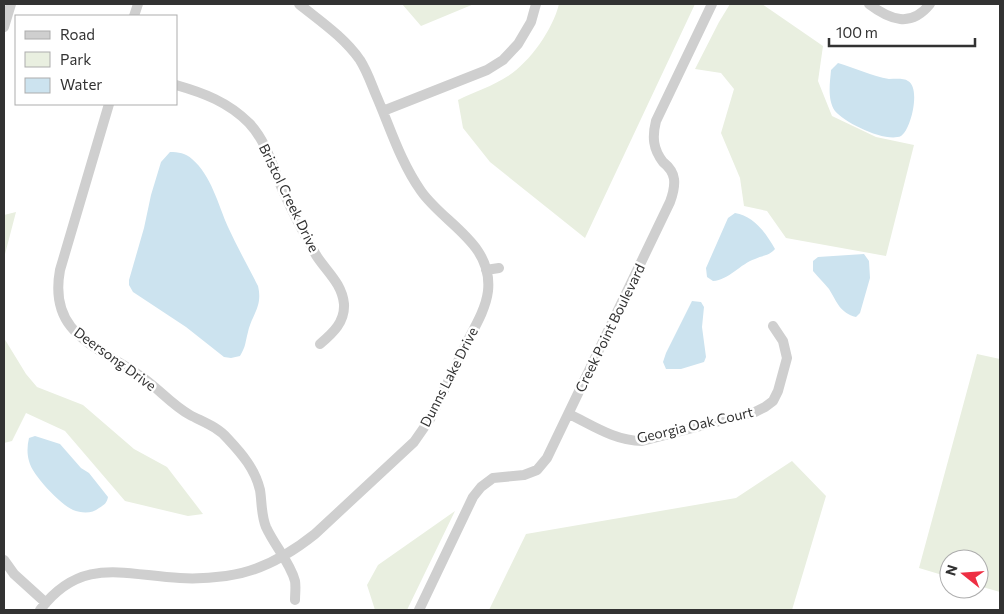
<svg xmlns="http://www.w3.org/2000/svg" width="1004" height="614" viewBox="0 0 1004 614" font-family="Commissioner,sans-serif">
  <rect width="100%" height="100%" fill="#fff"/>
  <path fill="#e9efe0" d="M402,4H474L421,26Z
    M559,4H695L585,238L490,162L463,128L458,100C474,92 493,86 508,76C530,62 553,29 559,4Z
    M730,4H762L823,46L818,81L832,116L876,137L914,145L886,256L786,238L767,211L744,206L740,178L721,133L734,89L721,73L695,69L719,22Z
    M16,212L4,258V215Z
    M4,338L26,374L37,387L83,405L134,449L167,467L203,514L188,516L125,501L65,431L26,413L12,441L4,443Z
    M977,354L1000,359V592L979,586V559H949V577L919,568Z
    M792,461L826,496L792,610H489L526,534L736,498Z
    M455,511L407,610H375L367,585L378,565Z"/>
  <path fill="#cce3ef" d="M838,63C855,68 872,76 889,79C895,79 904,78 908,81C921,88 911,130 901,136C886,143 845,123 835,111C827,99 830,83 831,70Z
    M170,152C178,152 186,153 192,159C211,175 218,204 228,227C237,247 248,266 258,286C263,307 252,314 248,332C245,343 246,346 240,356L231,358L224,357L186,327L133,292L129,285V280L144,228L151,195L161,162Z
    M735,213C754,216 766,233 775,249C769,256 763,255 755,259C740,264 729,280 713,281L707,277L706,268L728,218Z
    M864,254L869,261L870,278L860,313L856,317C840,313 837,302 829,289C824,283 818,277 813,271V261L818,257Z
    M692,301L701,302L704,307L702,327L706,357L704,362L681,369H666L663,362L666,353Z
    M35,436L60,444L81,468L89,473L108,497C107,503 104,505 99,508C92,514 81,513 73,510C60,504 32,475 29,461C27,454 27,446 29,438Z"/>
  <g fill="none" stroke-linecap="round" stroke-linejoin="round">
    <path stroke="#cfcfcf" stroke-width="10" d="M869,4C890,20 911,28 930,4
      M134,16L138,4
      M4,27L11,4
      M176,85C204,93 228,102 249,123C267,142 273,168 283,191C293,213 304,234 316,255C326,271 342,283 344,304C345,322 333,333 320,344
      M109,104L60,270C48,335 98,346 142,377C159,389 172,405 190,415C203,422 218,427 228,439C242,454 255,469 260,490C262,502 261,515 266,527C274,545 290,562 295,581C296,587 295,594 295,600
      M383,111L487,70L503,60L518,44L531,22L536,4
      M486,270L499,268
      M569,414C592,425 615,441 642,441L755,412L765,407L773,401L778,391L787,358L783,341L773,326
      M4,560L14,574L46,603
      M40,610C81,556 123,575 180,578C195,579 211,578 226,576C259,572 290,554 315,534L414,442L430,419C443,392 456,366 468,340C476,325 486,308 488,291C493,243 444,224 421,191C400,161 390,127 376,95C371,83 367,71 360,60C344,37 320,21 299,4
      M419,610L473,497L481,487L493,478L524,475L537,470L547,458L670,202C673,194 675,187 674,179C673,172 668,166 663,162C653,149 652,137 656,121L712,4"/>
  </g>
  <g text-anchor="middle" stroke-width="5" stroke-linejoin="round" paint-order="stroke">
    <g font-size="14" fill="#323232" stroke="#fff">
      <text transform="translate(289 198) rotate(64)" y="5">Bristol Creek Drive</text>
      <text transform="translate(610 328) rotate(-64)" y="5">Creek Point Boulevard</text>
      <text transform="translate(115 359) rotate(36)" y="5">Deersong Drive</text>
      <text transform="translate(449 377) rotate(-63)" y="5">Dunns Lake Drive</text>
      <text transform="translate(695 425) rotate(-13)" y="5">Georgia Oak Court</text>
    </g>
  </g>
  <rect width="1004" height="614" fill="none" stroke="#323232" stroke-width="10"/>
  <rect x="15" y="15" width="162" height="90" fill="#ffffff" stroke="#adadad"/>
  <rect x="25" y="31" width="25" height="8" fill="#cfcfcf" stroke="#adadad"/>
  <text x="60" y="40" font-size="15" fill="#323232">Road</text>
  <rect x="25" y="52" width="25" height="15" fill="#e9efe0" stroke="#adadad"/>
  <text x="60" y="65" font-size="15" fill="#323232">Park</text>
  <rect x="25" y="78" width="25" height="15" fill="#cce3ef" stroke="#adadad"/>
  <text x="60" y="90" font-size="15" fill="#323232">Water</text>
  <g transform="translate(964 574) rotate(287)"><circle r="24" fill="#ffffff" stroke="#adadad"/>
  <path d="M0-4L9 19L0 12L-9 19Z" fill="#ee2f43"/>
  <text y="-8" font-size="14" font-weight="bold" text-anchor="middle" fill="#323232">N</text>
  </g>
  <path d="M829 38v8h146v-8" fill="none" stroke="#323232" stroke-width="2.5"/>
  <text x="836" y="38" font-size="15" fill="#323232" stroke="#ffffff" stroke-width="4" paint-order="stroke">100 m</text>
</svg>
